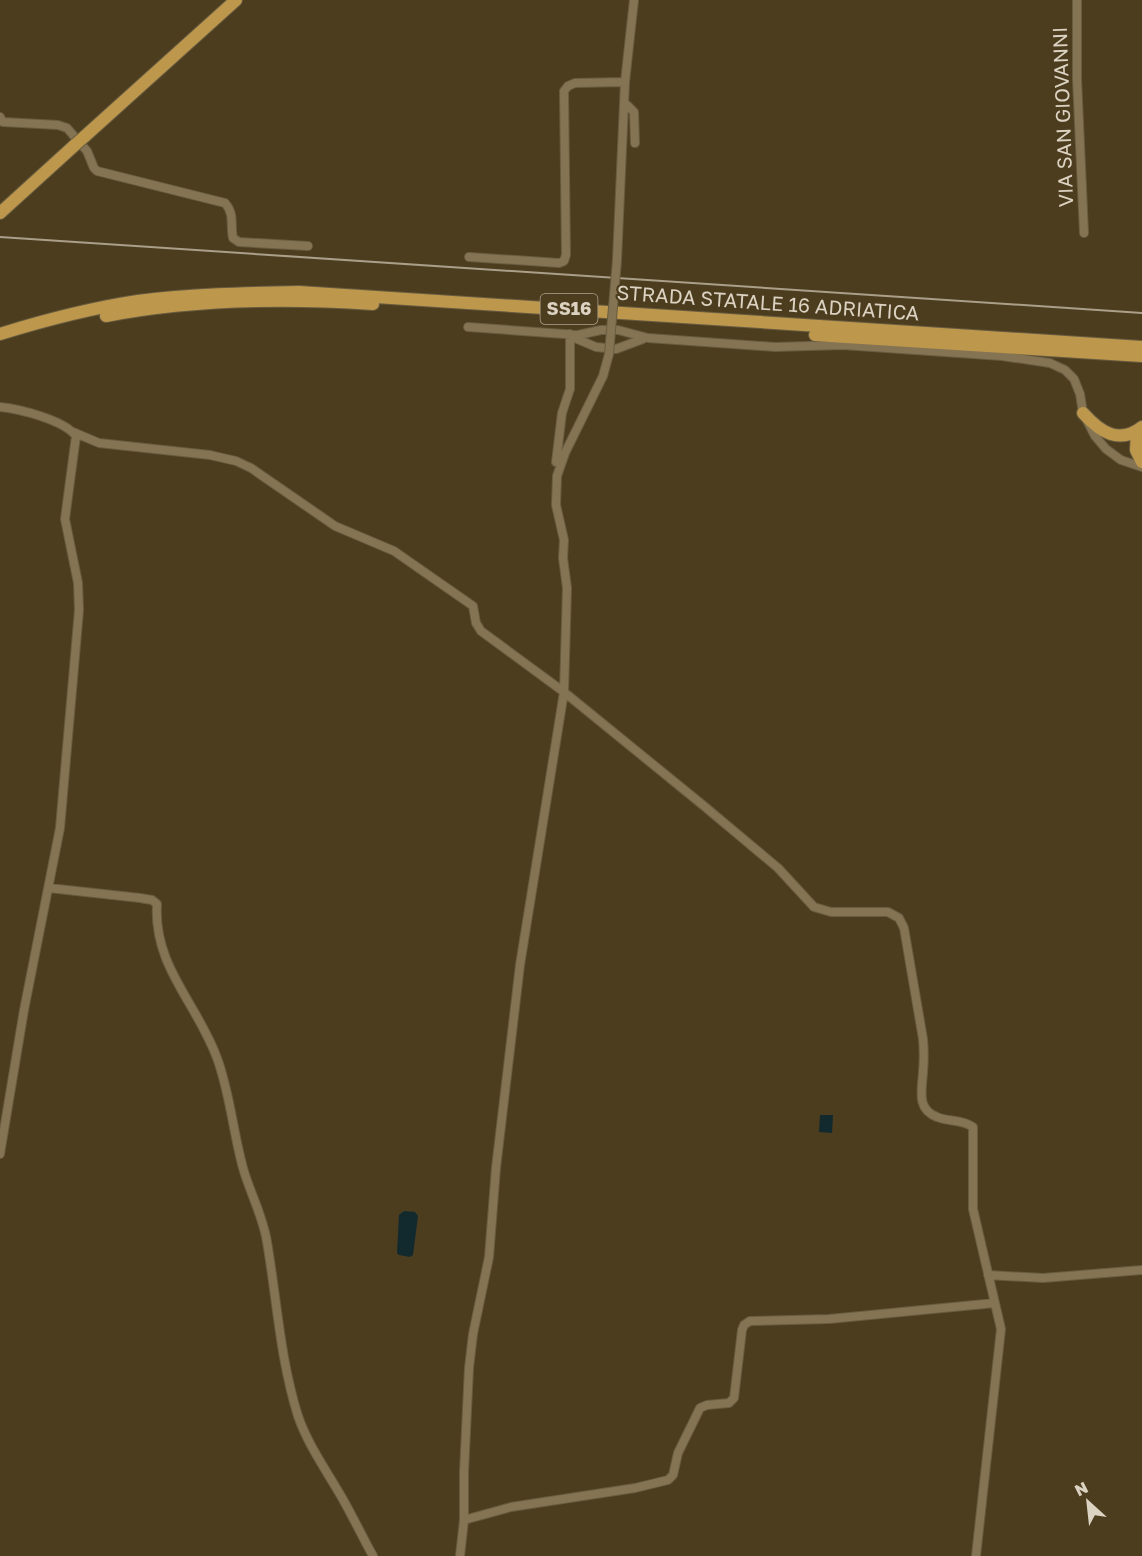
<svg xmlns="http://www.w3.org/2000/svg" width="1142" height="1556" viewBox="0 0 1142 1556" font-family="'Golos Text',sans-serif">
  <rect width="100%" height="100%" fill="#4d3d1f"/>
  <path fill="#122a2d" d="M820,1115H833L832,1133L819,1132Z
    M404,1211L415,1212L418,1216L413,1255L410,1257L399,1255L397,1253L399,1215Z"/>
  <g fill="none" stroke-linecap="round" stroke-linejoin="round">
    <defs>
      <path id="minor" d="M1077,0V79L1084,233
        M624,106L627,105L634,112L635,143
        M0,117L3,122L58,125L67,128L87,151L94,168L97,171L225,203C235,214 230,225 233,238L239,242L308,246
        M469,257L559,263L564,261L566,255L564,91L568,86L575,83L625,82
        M617,260L625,82L634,0
        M468,327L578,335L601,330H618L648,338L775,347L843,345L1002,356L1050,363L1065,370L1074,379L1080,394L1083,413L1095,436L1106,449L1121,460L1142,467
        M570,336L596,347L616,349L643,339
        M0,407C20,409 64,420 76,436L65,519L78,583L79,610L60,828L24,1010L0,1154
        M73,432L99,443L210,455L236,461L251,468L335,526L394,551L473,606L476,623L481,631L564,692L704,806L778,868L814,907L831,912H888L899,918L904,928L923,1039C924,1050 924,1061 923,1072C922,1090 916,1109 937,1117C949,1122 962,1119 973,1127V1209L1001,1329L976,1556
        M561,464L556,462L562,413L570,389V334
        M49,888L140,898L152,900L157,904C153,966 197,1003 217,1058C230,1093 233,1132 243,1168C250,1193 263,1216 267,1242C277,1300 280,1359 298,1416C308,1445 326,1470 341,1496C352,1515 362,1536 373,1556
        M988,1275L1043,1278L1142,1270
        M464,1520L511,1507L635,1488L668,1480L673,1475L678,1453L700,1408L707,1405L729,1403L734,1398L742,1330L744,1325L750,1321L829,1319L995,1303
        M460,1556L464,1520V1472L469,1368L473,1334L489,1257L496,1168L520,965L564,692L567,588L563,558L564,540L556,505L557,476L565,453L603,376L609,354"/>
      <path id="highway" d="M84,137L236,0
        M0,213L76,144
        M106,316C194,299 284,298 373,304
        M0,334C45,320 92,308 138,301C191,294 245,293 299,292L1142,347
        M815,335L1142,356
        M1083,413C1100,432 1119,445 1142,427
        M1137,431L1136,450L1142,462"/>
    </defs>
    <use href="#minor" stroke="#685c40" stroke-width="10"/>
    <use href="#highway" stroke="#685c40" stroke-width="14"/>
    <use href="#minor" stroke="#857454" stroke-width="8"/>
    <use href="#highway" stroke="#bd974c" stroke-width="12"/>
    <path stroke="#aa9f89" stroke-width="2" d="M0,237L1142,313"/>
    <defs>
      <path id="minor-bridge" d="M609,354L617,260"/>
      <path id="highway-bridge" d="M76,144L84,137"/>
    </defs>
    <use href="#minor-bridge" stroke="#685c40" stroke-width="10" stroke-linecap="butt"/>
    <use href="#highway-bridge" stroke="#685c40" stroke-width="14" stroke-linecap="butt"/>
    <use href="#minor-bridge" stroke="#857454" stroke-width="8"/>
    <use href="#highway-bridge" stroke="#bd974c" stroke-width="12"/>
  </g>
  <g text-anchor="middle" stroke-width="4.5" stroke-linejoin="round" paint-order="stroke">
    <rect fill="#4d3d1f" stroke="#b0a590" stroke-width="1.5" x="540.5" y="294" width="57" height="30" rx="4.5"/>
    <g font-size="18" font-weight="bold" fill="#dbd2c1">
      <text x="569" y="315">SS16</text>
    </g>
    <g font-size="20" fill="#dbd2c1" stroke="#4d3d1f">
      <text transform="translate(1063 117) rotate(-92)" y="7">VIA SAN GIOVANNI</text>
      <text transform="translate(768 303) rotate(4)" y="7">STRADA STATALE 16 ADRIATICA</text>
    </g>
  </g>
  <g transform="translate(1088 1502) rotate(333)" stroke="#4d3d1f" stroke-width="4.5" paint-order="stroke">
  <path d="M0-4.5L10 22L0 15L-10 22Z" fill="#dbd2c1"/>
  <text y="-9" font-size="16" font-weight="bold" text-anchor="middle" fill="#dbd2c1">N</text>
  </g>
</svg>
